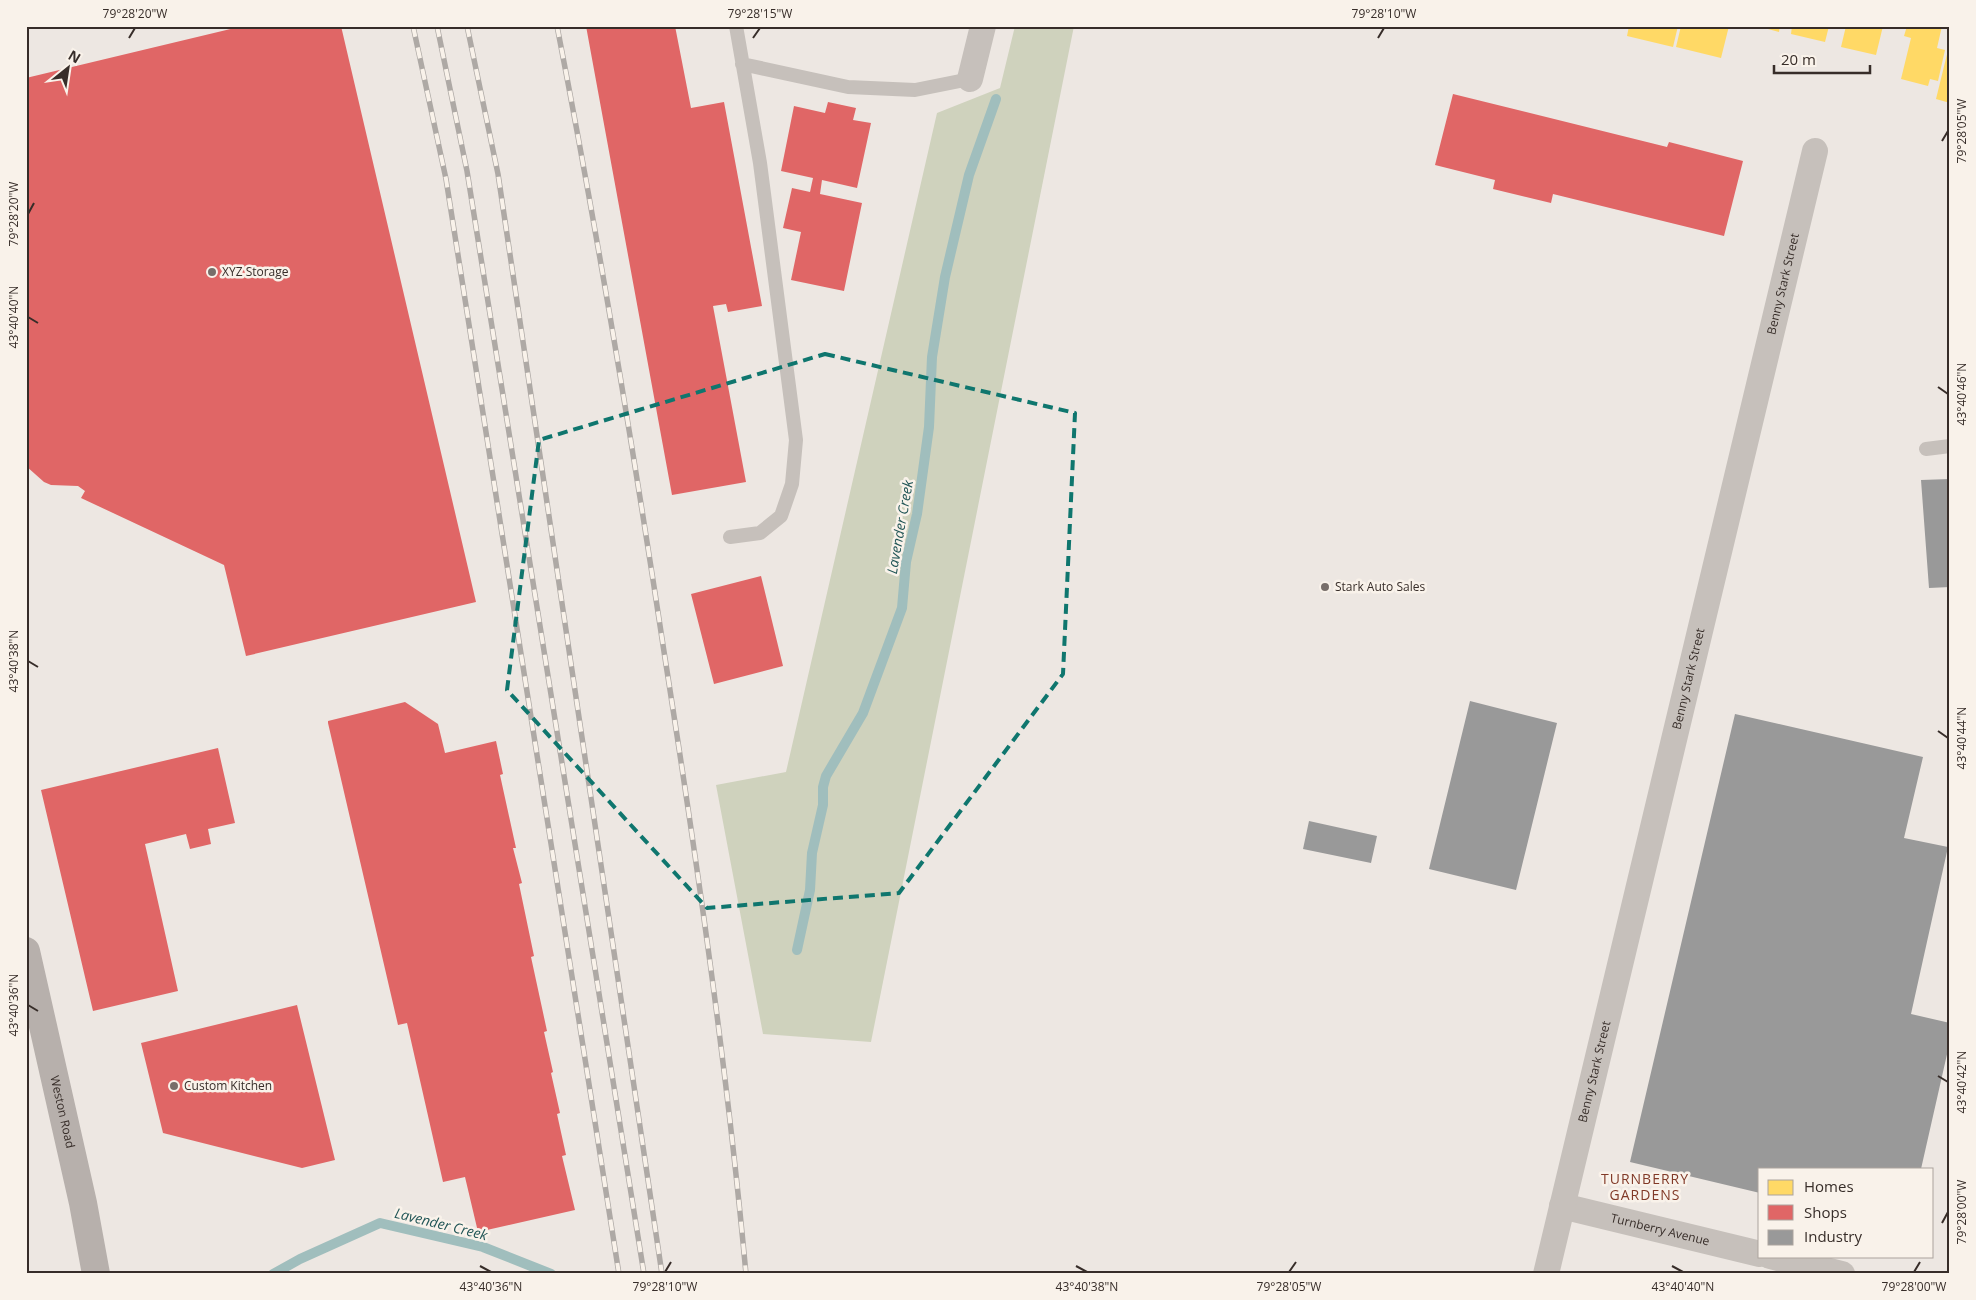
<svg xmlns="http://www.w3.org/2000/svg" width="1976" height="1300" viewBox="0 0 1976 1300" font-family="'Open Sans',sans-serif">
  <rect width="100%" height="100%" fill="#ede7e2"/>
  <path fill="#cfd2bd" d="M1015,26H1074L871,1042L763,1034L716,785L786,772L937,113L1000,88Z"/>
  <path fill="#ffd966" d="M1629,26H1678L1673,47L1627,36Z
    M1681,26H1729L1721,58L1676,47Z
    M1757,26H1780L1779,32Z
    M1792,26H1829L1825,42L1791,34Z
    M1846,26H1883L1876,55L1841,47Z
    M1907,26H1942L1937,48L1945,50L1938,81L1930,79L1928,86L1901,79L1911,38L1904,36Z
    M1949,46H1950V103L1936,99Z"/>
  <path fill="#e06666" d="M243,26H341L476,602L246,656L224,565L81,498L85,491L78,486L51,485L44,482L26,466V78Z
    M586,26H675L691,108L724,102L762,306L728,312L726,304L713,306L746,482L672,495Z
    M1453,94L1667,147L1669,142L1743,161L1724,236L1553,194L1551,203L1493,189L1495,180L1435,165Z
    M828,102L856,108L853,120L871,123L857,188L822,180L820,194L862,203L844,291L791,280L801,232L783,228L792,188L810,192L813,178L781,171L794,106L825,113Z
    M761,576L783,666L714,684L691,594Z
    M405,702L438,724L445,753L496,741L503,774L500,775L516,848H513L522,883L519,884L534,956L531,957L547,1031L544,1032L553,1072L551,1073L560,1113L557,1114L566,1155L562,1156L575,1210L478,1232L465,1177L443,1182L407,1023L398,1025L328,723V721Z
    M218,748L235,823L208,829L211,844L190,849L186,834L145,844L178,991L93,1011L41,790Z
    M297,1005L335,1160L302,1168L163,1133L141,1043Z"/>
  <path fill="#999" d="M1950,479V587L1929,588L1921,480Z
    M1470,701L1557,723L1516,890L1429,869Z
    M1735,714L1923,757L1904,838L1948,847L1911,1014L1950,1023V1041L1921,1169H1760V1193L1630,1162Z
    M1309,821L1377,836L1371,863L1303,849Z"/>
  <g fill="none" stroke-linecap="round" stroke-linejoin="round">
    <path stroke="#a0bebd" stroke-width="10" d="M797,950L810,890L812,853L823,805V787L826,776L863,713L902,608L906,562L917,514L929,427L932,357L945,277L969,175L996,99
      M273,1274L300,1259L380,1223L483,1247L551,1274"/>
    <path stroke="#c6c0bb" stroke-width="14" d="M742,64L848,87L915,90L970,79
      M1926,449L1950,446
      M730,537L760,533L781,516L792,484L796,440L760,163L736,26"/>
    <g stroke="#c6c0bb" stroke-width="26">
      <path d="M970,79L983,26"/>
      <path id="s1" d="M1562,1206L1760,1254"/>
      <path d="M1770,1256L1842,1274"/>
      <path id="s2" d="M1546,1274L1815,151"/>
    </g>
    <path stroke="#b7b0ac" stroke-width="28" id="s3" d="M26,951L83,1203L96,1274"/>
    <defs>
      <path id="rail" d="M413,26L446,179L619,1274
        M437,26L467,171L644,1274
        M467,26L498,174L662,1274
        M557,26C598,236 633,447 665,658C697,862 727,1068 746,1274"/>
    </defs>
    <use href="#rail" stroke="#aea9a5" stroke-width="5.5"/>
    <use href="#rail" stroke="#f9f2ea" stroke-width="4" stroke-dasharray="11" stroke-linecap="butt"/>
  </g>
  <path fill="none" stroke="#0f766e" stroke-width="4" stroke-dasharray="10 6" stroke-linejoin="round" d="M825,354L1075,413L1063,674L899,893L707,908L507,690L539,440Z"/>
  <path fill="none" stroke="#372d29" stroke-width="2" d="M129,38L135,28M753,38L760,28M1378,38L1384,28M1942,141L1948,131M28,214L34,203M28,317L38,323M1938,387L1948,394M28,661L38,667M1938,731L1948,738M28,1005L38,1011M1938,1076L1948,1082M1942,1223L1948,1212M480,1266L491,1272M1076,1266L1087,1272M1672,1266L1683,1272M665,1272L671,1262M1289,1272L1296,1262M1914,1272L1920,1262"/>
  <g fill="#776e6a" stroke="#f9f2ea" stroke-width="2">
    <circle cx="212" cy="272" r="5"/>
    <circle cx="1325" cy="587" r="5"/>
    <circle cx="174" cy="1086" r="5"/>
  </g>
  <g text-anchor="middle" stroke-width="5" stroke-linejoin="round" paint-order="stroke">
    <g font-size="12" fill="#372d29" stroke="#f9f2ea" text-anchor="start">
      <text x="222" y="276">XYZ Storage</text>
      <text x="1335" y="591">Stark Auto Sales</text>
      <text x="184" y="1090">Custom Kitchen</text>
    </g>
    <g font-size="12" fill="#372d29" stroke="#f9f2ea">
      <text dy="4" stroke="none"><textPath href="#s2" startOffset="1018">Benny Stark Street</textPath></text>
      <text dy="4" stroke="none"><textPath href="#s2" startOffset="612">Benny Stark Street</textPath></text>
      <text dy="4" stroke="none"><textPath href="#s2" startOffset="208">Benny Stark Street</textPath></text>
      <text dy="4" stroke="none"><textPath href="#s3" startOffset="165">Weston Road</textPath></text>
      <text dy="4" stroke="none"><textPath href="#s1" startOffset="101">Turnberry Avenue</textPath></text>
    </g>
    <g font-size="14" font-style="italic" fill="#215556" stroke="#f9f2ea">
      <text transform="translate(900 527) rotate(-80)" y="5">Lavender Creek</text>
      <text transform="translate(441 1224) rotate(14)" y="5">Lavender Creek</text>
    </g>
    <g font-size="14" letter-spacing="1" fill="#813927" stroke="#f9f2ea">
      <text x="1645" y="1184">TURNBERRY<tspan x="1645" dy="16">GARDENS</tspan></text>
    </g>
  </g>
  <rect width="1976" height="1300" fill="none" stroke="#f9f2ea" stroke-width="55"/>
  <rect x="1758" y="1168" width="175" height="90" fill="#f9f2ea" stroke="#aba39d"/>
  <rect x="1768" y="1180" width="25" height="15" fill="#ffd966" stroke="#aba39d"/>
  <text x="1804" y="1192" font-size="15" fill="#372d29">Homes</text>
  <rect x="1768" y="1205" width="25" height="15" fill="#e06666" stroke="#aba39d"/>
  <text x="1804" y="1218" font-size="15" fill="#372d29">Shops</text>
  <rect x="1768" y="1230" width="25" height="15" fill="#999999" stroke="#aba39d"/>
  <text x="1804" y="1242" font-size="15" fill="#372d29">Industry</text>
  <g transform="translate(68 68) rotate(30)" stroke="#f9f2ea" stroke-width="4" paint-order="stroke">
  <path d="M0-4L9 19L0 12L-9 19Z" fill="#372d29"/>
  <text y="-8" font-size="14" font-weight="bold" text-anchor="middle" fill="#372d29">N</text>
  </g>
  <path d="M1774 65v8h96v-8" fill="none" stroke="#372d29" stroke-width="2.5"/>
  <text x="1781" y="65" font-size="15" fill="#372d29" stroke="#f9f2ea" stroke-width="4" paint-order="stroke">20 m</text>
  <rect x="28" y="28" width="1920" height="1244" fill="none" stroke="#372d29" stroke-width="2"/>
  <g font-size="12" text-anchor="middle" fill="#372d29">
    <text x="135" y="18">79°28'20"W</text>
    <text x="760" y="18">79°28'15"W</text>
    <text x="1384" y="18">79°28'10"W</text>
    <text transform="translate(1962 131) rotate(-90)" y="4">79°28'05"W</text>
    <text transform="translate(14 214) rotate(-90)" y="4">79°28'20"W</text>
    <text transform="translate(14 317) rotate(-90)" y="4">43°40'40"N</text>
    <text transform="translate(1962 394) rotate(-90)" y="4">43°40'46"N</text>
    <text transform="translate(14 661) rotate(-90)" y="4">43°40'38"N</text>
    <text transform="translate(1962 738) rotate(-90)" y="4">43°40'44"N</text>
    <text transform="translate(14 1005) rotate(-90)" y="4">43°40'36"N</text>
    <text transform="translate(1962 1082) rotate(-90)" y="4">43°40'42"N</text>
    <text transform="translate(1962 1212) rotate(-90)" y="4">79°28'00"W</text>
    <text x="491" y="1291">43°40'36"N</text>
    <text x="665" y="1291">79°28'10"W</text>
    <text x="1087" y="1291">43°40'38"N</text>
    <text x="1289" y="1291">79°28'05"W</text>
    <text x="1683" y="1291">43°40'40"N</text>
    <text x="1914" y="1291">79°28'00"W</text>
  </g>
</svg>
